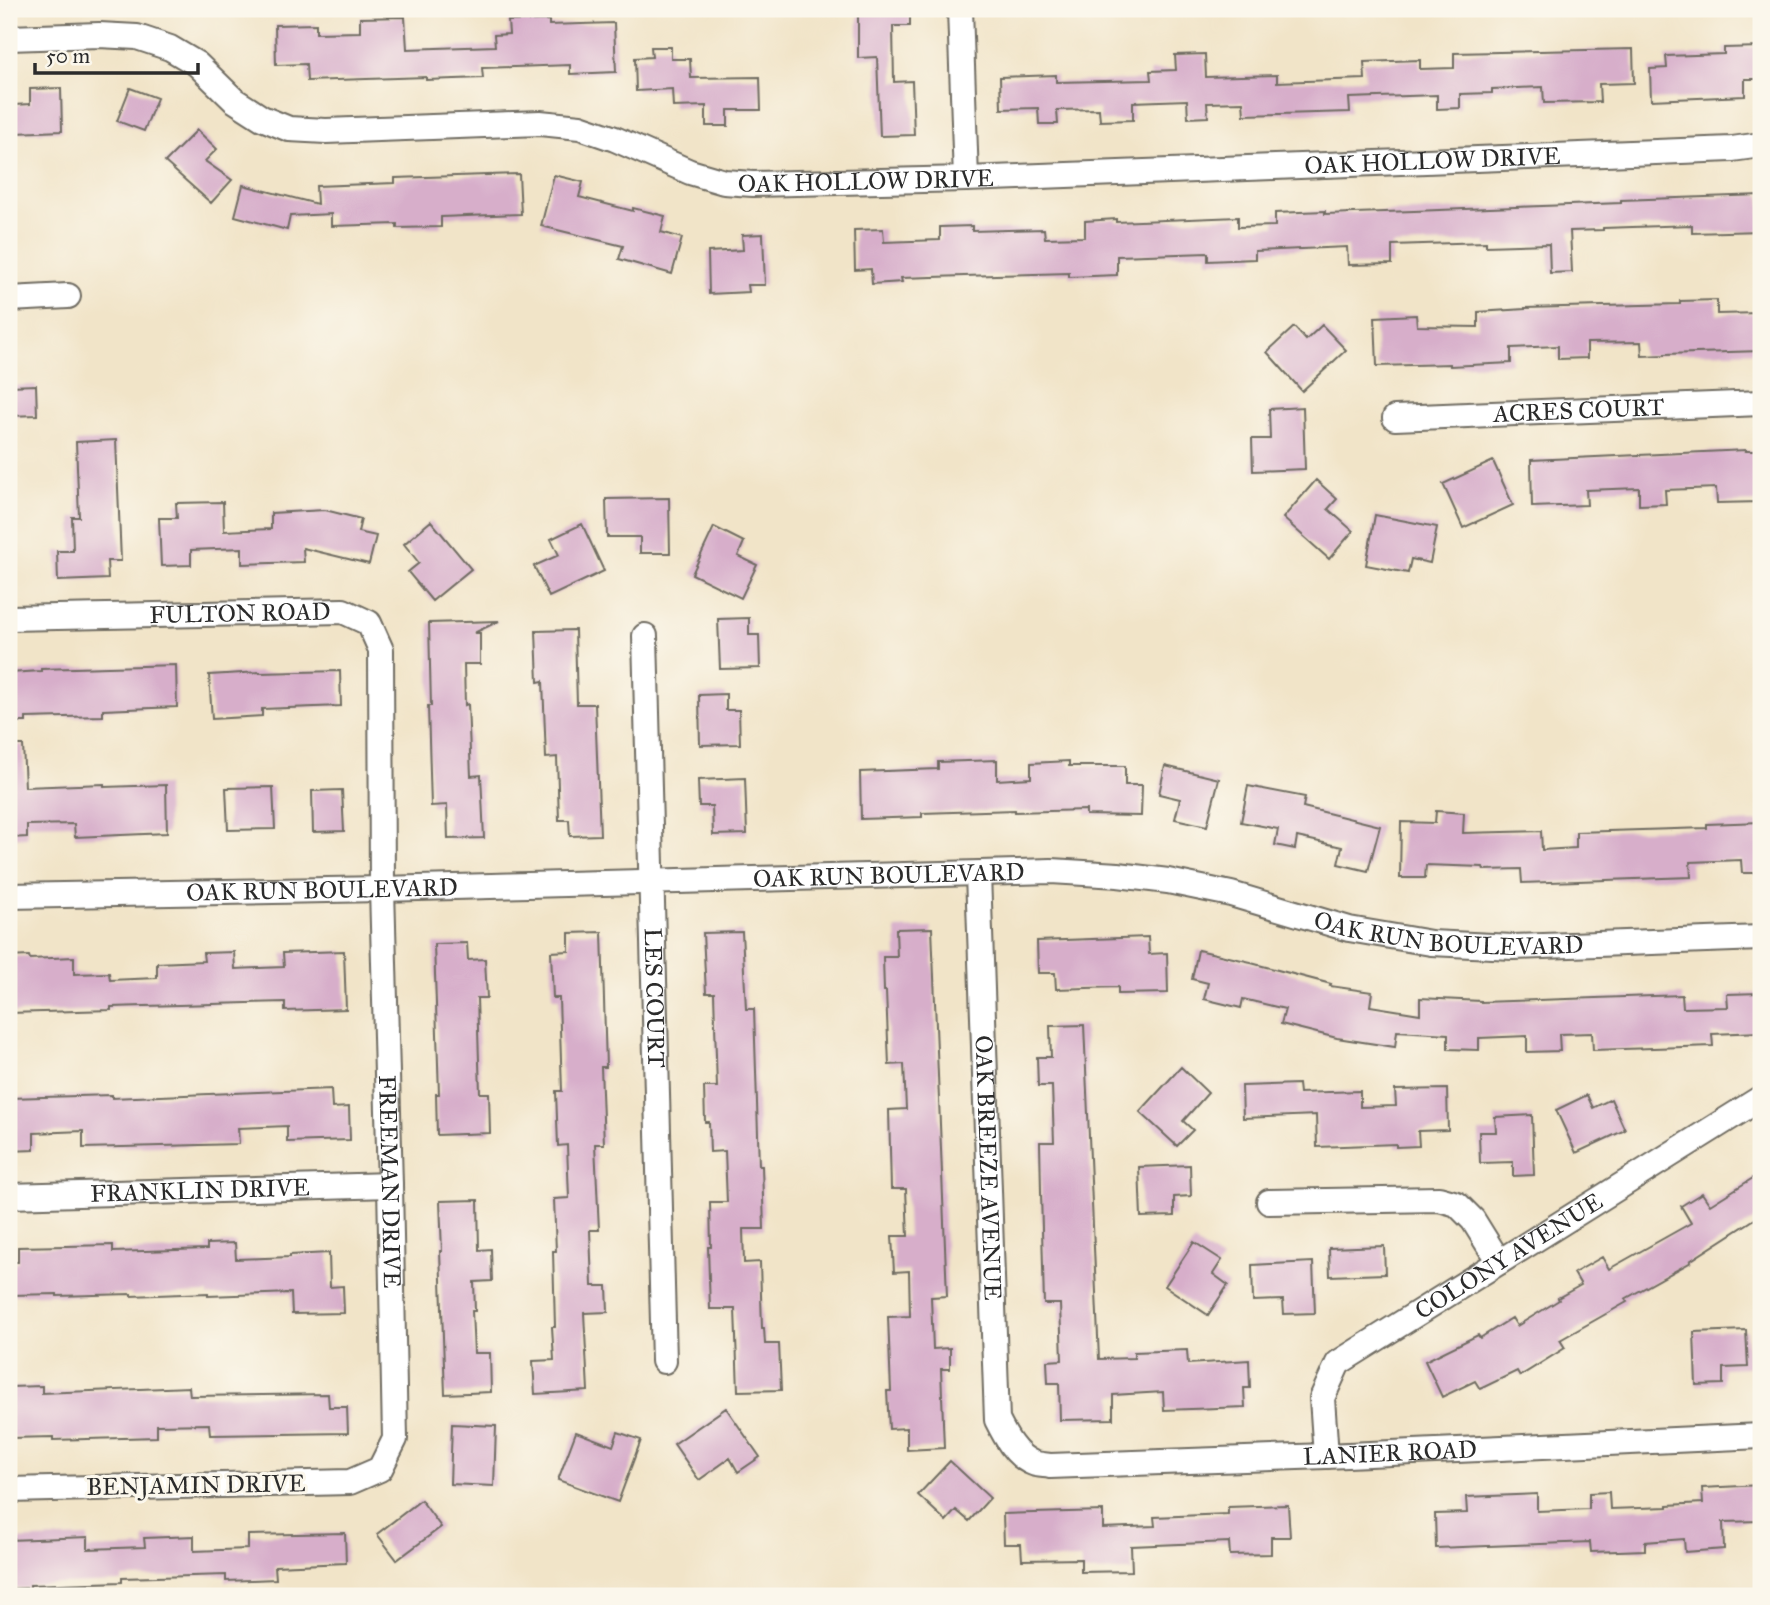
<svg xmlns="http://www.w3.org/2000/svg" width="1770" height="1605" viewBox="0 0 1770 1605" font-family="'IM FELL Great Primer',serif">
  <rect width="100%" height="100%" fill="#fbf7ec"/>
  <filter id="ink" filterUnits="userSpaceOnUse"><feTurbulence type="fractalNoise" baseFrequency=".0143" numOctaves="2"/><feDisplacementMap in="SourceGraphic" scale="14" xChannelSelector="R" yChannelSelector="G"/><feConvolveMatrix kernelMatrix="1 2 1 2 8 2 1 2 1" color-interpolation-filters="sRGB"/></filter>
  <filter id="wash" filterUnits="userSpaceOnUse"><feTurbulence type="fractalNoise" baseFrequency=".00686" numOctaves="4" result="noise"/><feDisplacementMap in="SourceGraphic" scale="28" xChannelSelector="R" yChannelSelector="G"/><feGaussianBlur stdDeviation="1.57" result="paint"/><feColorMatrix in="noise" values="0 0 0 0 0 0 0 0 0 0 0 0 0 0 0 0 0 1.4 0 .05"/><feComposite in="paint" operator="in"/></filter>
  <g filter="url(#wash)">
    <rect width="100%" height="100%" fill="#f1e4c8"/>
    <g id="blocks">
      <path fill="#d7aeca" d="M858,9H910V26H893L894,82L912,81L914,135L880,136L877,57L858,58Z
        M405,17L407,49L495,46L494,35L509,34L508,21L549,20V25L614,23L616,72L570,74V65L482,68L483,78L426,80V77L307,81L306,64L276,65L275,25L316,24V33L360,32V18Z
        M651,47H671V59H690L691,78L760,77L761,110H728V126H706V106L673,107L672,89L636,91L635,58L652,57Z
        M1761,47V79H1745V96L1651,100L1650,69L1667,68L1666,56L1724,54V48Z
        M1633,49L1634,83L1599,84L1600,102L1544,103L1543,87L1492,89V93L1460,94V108L1437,109V95L1349,98L1350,112L1244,115L1243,102L1207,103L1208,117L1188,118L1187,100L1133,102V120L1100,121L1099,109L1057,110L1058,124H1039L1038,108L1001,109L1000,77L1056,75V82L1151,80L1150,71L1176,70L1175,55L1205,54L1206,77L1277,75V82L1365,79L1364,62L1420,60V69L1454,68V53Z
        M61,88L62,131L16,133L15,105L30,104V89Z
        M130,88L157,98L144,131L117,121Z
        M197,130L217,149L205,161L232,180L211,203L165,162Z
        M519,174L521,214L441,217V227L397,228V224L331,226V214L290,216L287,230L235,216L243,185L317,204L316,186L395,183V178Z
        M554,175L583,182L579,197L633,211V208L665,216L661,232L682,238L672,274L619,259L623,246L541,226Z
        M1761,195V231L1692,233V225L1603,228V230L1570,231L1572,272L1550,273L1549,244L1486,246V242L1392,245V264L1348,265L1347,247L1255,251V259L1208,261V253L1117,256V275L1069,277V273L996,275L901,278L902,282L872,284L871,269L855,270L854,230L883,229L884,242L940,240V227L972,226V231L1044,229L1045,238L1085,237V221L1116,219V222L1238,217V227L1275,226V213L1325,211V214L1414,211L1621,203V200Z
        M763,234L765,285H748L749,292L709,294L708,252L743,250L742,235Z
        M1717,300V314L1761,313V351L1665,354V355L1642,356L1641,342L1587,343V358L1558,359V346L1511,348V363L1450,366V364L1377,366L1375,317L1416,315L1417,326L1478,327V312L1525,309V308L1680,304V301Z
        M1322,325L1346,350L1302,391L1267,352L1294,327L1306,340Z
        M36,385L37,415L9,416V386Z
        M1303,407L1305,469L1253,471L1252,439H1270L1269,409Z
        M116,440L121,561H107L108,579L58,581L57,551H73L72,517H79L76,442Z
        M1746,450V451H1761V502L1717,503L1716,488L1665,490L1666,504L1639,505V488L1586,490L1587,505L1532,507L1531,460Z
        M1493,461L1513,505L1463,528L1443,484Z
        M1316,480L1337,499L1328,509L1353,531L1329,559L1283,518Z
        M669,498L670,553H640V537H607L606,499Z
        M223,502L224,531L271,529V513L325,510L361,519L358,532L376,536L369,564L303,548L304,562L242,564V548L191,550V565L161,566L159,518H177L176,503Z
        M1375,515L1437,527L1430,563L1411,559L1408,573L1366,565Z
        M431,521L471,569L432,601L408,572L419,563L404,544Z
        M582,524L604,571L549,597L534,566L559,555L551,539Z
        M714,527L744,542L738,556L757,565L741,598L692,574Z
        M749,618V635H759L760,668L720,669L718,619Z
        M499,621L474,633H480V664H464L465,705L468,704L471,776L481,775L484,838L448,839L447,805L431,806L428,706H431L429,623Z
        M575,630L577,704H595L600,835L570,836L569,820H559L557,757L546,758L543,681L538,682L536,631Z
        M176,665L177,707L103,710V716L26,718V722H9V673L41,671V669Z
        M340,671L341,706L262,709V716L212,719L209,675L260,672V673Z
        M726,694V710H739L740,744L700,745L699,695Z
        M9,745H23L25,787L104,784V787L166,785L167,833L75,837L74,824L27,825V837L9,838Z
        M997,760V780L1031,778V763L1069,761V766H1125V785H1142L1141,816L1086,815V810L1015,812V810L922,813V817L861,819L860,772L938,769V762Z
        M1165,766L1219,779L1207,826L1175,819L1180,799L1159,794Z
        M745,778L747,834L713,835L712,806H699L698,780Z
        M1248,786L1305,797L1303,807L1380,826L1368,871L1338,864L1342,847L1297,837L1295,849L1275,845L1278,829L1241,822Z
        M273,787L275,829L228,830L226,788Z
        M342,790L344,831L313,832L312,791Z
        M1436,811L1464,813L1463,833L1541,831L1542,850L1576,848V832L1707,828V824L1761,822V873H1742L1741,860L1690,862L1691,877L1522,883L1521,869L1484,870L1483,867L1426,865L1425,878H1400L1401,822L1435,823Z
        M932,928L947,1296L931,1297L933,1349L950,1348V1369H941L944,1448L907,1450V1428L889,1429L887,1391H891L888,1317L910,1316L909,1271L894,1272L892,1236H908L906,1189H891L889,1110L906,1109L904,1064L889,1065L886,991H884L883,957H897L896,929Z
        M602,932L606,1067H601L604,1144H595L599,1230H590L592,1286H607L608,1312L584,1313L588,1391L535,1394L533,1361L554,1360L552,1327H555L553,1251H556L554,1199L569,1198L567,1145L558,1146L556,1091H562L559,998H553L551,952L569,951V933Z
        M742,932L746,1009H754L759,1166H762L764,1229H743L744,1263L760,1262L762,1328H764L765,1344H779L781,1390L738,1391L735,1309H710L708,1247H711L710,1202H727L725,1151L710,1152L709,1122H705L704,1087H717L714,993H706L703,933Z
        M1148,937L1149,954L1167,953L1168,993L1118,994V987L1056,989L1055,973H1038L1037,941Z
        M467,943L468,960L485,959L487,998H477L480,1093H489L490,1133L437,1135L436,1094H439L434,944Z
        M1198,950L1251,962V963L1331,984L1330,986L1372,992L1370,1006L1420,1014V998L1481,1001V1002L1682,995L1683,1008L1728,1007L1727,994L1761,993V1032L1712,1034L1713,1046L1593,1050L1592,1033L1559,1034L1560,1051L1527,1052V1036L1479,1038V1050L1448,1049V1034L1397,1031L1395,1047L1337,1038L1281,1024L1285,1009L1243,999L1241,1008L1204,999L1208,983L1192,979Z
        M344,951L346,1009L285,1011V1002L111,1007V1010L9,1013V957L29,956L30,959L74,957V974L109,973L110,980L157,978V963L204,961L203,953L234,952L235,969L284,967L283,953Z
        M1084,1025L1099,1359L1134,1358V1352L1187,1350L1188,1364L1249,1360L1250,1388H1244L1245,1407L1164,1410L1163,1392L1113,1395V1419L1060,1420L1059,1383H1048L1047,1361L1062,1360L1060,1304H1044L1041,1192L1040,1142H1054L1052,1086H1038L1037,1057H1051L1050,1026Z
        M1181,1067L1208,1093L1183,1121L1193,1130L1177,1146L1140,1112Z
        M1298,1084L1299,1093L1360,1091V1107L1396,1106L1395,1090L1447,1089L1448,1130L1418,1131L1419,1146L1396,1147V1144L1317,1147L1316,1115L1243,1118L1242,1086Z
        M331,1089L332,1108L349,1107L350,1140L287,1142V1126L238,1128L239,1144L83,1148V1131L34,1133V1150L9,1151V1098L112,1095V1098Z
        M1587,1095L1593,1108L1611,1099L1625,1130L1576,1153L1556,1110Z
        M1532,1115L1534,1175L1513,1176V1162L1480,1163L1479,1132H1496L1495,1117Z
        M1190,1165L1191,1196L1174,1197V1216L1141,1217L1139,1167Z
        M1761,1173V1215L1690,1261L1691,1262L1625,1299L1627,1302L1560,1340L1565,1348L1520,1376L1517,1371L1480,1389L1475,1381L1442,1397L1425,1361L1478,1335L1480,1338L1512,1318L1517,1326L1559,1300L1558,1298L1581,1285L1574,1273L1602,1257L1609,1269L1691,1223L1681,1206L1702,1193L1710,1205Z
        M478,1200L479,1250L491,1249L492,1281L474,1282L475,1311H472L474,1353H490L491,1392L445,1394L440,1251H442L440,1201Z
        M1194,1242L1222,1260L1213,1274L1228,1285L1208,1315L1165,1286Z
        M235,1243L236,1259L290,1257V1255L329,1253L330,1287L343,1286L344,1313L292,1314L291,1293L208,1296V1293L131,1296V1294L57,1296V1294L9,1295V1262H18V1247L113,1245V1252L207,1249V1244Z
        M1384,1246L1385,1274L1330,1276L1329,1248Z
        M1313,1262L1315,1313L1284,1314L1283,1300L1253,1301L1252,1265Z
        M1746,1330L1748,1367L1723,1368V1384L1696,1385L1694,1332Z
        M42,1386V1393L189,1387L190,1396L328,1394L329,1407H347L348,1433L210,1435L209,1424L157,1425V1437L53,1440V1437L9,1438V1387Z
        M726,1408L760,1457L738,1472L730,1458L699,1480L674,1444Z
        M452,1424L496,1426L494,1486L450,1484Z
        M576,1432L613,1446L618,1432L641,1440L618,1502L558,1480Z
        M950,1461L990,1498L969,1521L956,1510L946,1521L918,1495Z
        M1761,1485V1521L1723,1522L1724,1549L1685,1552L1684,1539L1645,1542V1550L1591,1552L1590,1542L1436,1548L1435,1514L1467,1513L1466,1497L1537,1494V1511L1589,1509V1493L1609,1492L1610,1509L1668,1507V1505L1703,1503L1702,1488Z
        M421,1500L441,1527L397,1560L377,1534Z
        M1288,1505L1290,1537H1271V1554L1230,1555L1229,1542L1131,1546L1132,1571L1081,1572V1559L1022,1560L1021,1544H1004L1003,1514L1103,1511V1528L1155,1526L1154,1517L1228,1514V1507Z
        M345,1533L346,1563L275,1566L276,1579L226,1581V1575L122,1578V1582L30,1585V1588L9,1589V1540L88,1537V1549L145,1547L144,1538L194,1536V1551L248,1549V1535Z"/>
    </g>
  </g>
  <g filter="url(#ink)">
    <use href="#blocks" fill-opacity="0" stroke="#706c62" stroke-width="2"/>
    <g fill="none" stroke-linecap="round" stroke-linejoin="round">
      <defs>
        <g id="minor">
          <path d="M960,9L966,179"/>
          <path id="s1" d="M9,38L99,35L137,37L170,48L197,64L234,100L262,118L289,129L326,131L540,123L580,127L615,139L690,172L724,182L753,184L966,179L1732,149L1761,145"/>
          <path d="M9,299L68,296"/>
          <path id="s2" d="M1395,418L1761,403"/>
          <path id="s3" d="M9,618L343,611L369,623L381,650L382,889L390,1185L395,1439L380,1469L350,1482L9,1490"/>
          <path id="s4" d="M645,636L664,1361"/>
          <path id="s5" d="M978,874L997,1420C1005,1436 1015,1456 1033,1463C1038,1465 1045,1465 1050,1466L1326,1456L1761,1436"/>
          <path id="s6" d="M9,896L382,889L1051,871L1118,875L1168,881L1231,894L1349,929L1431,943L1513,947L1761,938"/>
          <path id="s7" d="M9,1196L390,1185"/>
          <path d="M1269,1202L1439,1199L1457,1204L1473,1220L1499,1262"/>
          <path id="s8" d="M1326,1456L1322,1398L1338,1363L1761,1098"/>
        </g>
      </defs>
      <use href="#minor" stroke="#706c62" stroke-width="28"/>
      <use href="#minor" stroke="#fff" stroke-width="24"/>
    </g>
  </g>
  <g text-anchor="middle" stroke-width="6" stroke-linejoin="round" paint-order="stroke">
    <g font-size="24" fill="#2b2b2b" stroke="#fbf7ec">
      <text dy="8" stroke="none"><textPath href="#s1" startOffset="1463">OAK HOLLOW DRIVE</textPath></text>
      <text dy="8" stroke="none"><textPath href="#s1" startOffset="896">OAK HOLLOW DRIVE</textPath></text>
      <text dy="8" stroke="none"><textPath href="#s2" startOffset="184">ACRES COURT</textPath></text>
      <text dy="8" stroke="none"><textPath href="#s3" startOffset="231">FULTON ROAD</textPath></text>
      <text dy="8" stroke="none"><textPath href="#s6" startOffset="880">OAK RUN BOULEVARD</textPath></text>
      <text dy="8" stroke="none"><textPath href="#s6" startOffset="313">OAK RUN BOULEVARD</textPath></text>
      <text dy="8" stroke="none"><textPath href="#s6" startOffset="1447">OAK RUN BOULEVARD</textPath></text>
      <text dy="8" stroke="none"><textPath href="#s4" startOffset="362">LES COURT</textPath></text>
      <text dy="8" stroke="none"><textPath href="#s5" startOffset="294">OAK BREEZE AVENUE</textPath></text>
      <text dy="8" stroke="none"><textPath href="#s3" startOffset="924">FREEMAN DRIVE</textPath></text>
      <text dy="8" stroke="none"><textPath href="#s7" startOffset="191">FRANKLIN DRIVE</textPath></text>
      <text dy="8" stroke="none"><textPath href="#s8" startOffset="298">COLONY AVENUE</textPath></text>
      <text dy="8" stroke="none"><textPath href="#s5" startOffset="961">LANIER ROAD</textPath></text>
      <text transform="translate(196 1485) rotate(-1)" y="8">BENJAMIN DRIVE</text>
    </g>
  </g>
  <rect width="1770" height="1605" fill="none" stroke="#fbf7ec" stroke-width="35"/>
  <path d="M35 63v10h163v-10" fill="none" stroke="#2b2b2b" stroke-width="3.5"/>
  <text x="46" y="63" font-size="21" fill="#2b2b2b" stroke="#fbf7ec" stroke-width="5" paint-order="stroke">50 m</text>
</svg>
